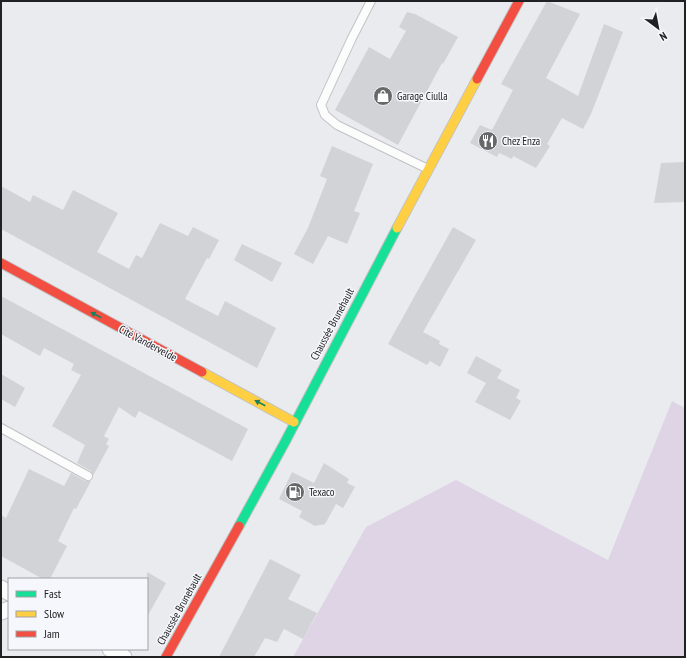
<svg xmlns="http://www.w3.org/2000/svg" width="686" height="658" viewBox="0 0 686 658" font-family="'PT Sans Narrow',sans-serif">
  <rect width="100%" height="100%" fill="#eaebee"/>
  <path fill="#ded4e6" d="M672,401L685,408V657H293L366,527L456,480L608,560Z"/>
  <path fill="#d2d3d6" d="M547,1L580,14L546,78L578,96L604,24L623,32L591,114L583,129L562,118L547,144L550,146L536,168L513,156L512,159L499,153L497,157L470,143L480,125L492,130L513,90L501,84Z
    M407,12L415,14L458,37L443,64L442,63L398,145L335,110L369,47L390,59L406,31L399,27Z
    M332,146L373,164L354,211L360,213L347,244L328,236L313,264L294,254L308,228L327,179L320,176Z
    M685,162V202L654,203L661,163Z
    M1,186L30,202L33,195L63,210L73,190L118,213L97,252L129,269L136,255L142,258L160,223L188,236L193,227L219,240L209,259L207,258L185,299L218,316L225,301L276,328L257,368L1,229Z
    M453,227L476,240L423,332L440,341L439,344L449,349L440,367L430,361L427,365L388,344Z
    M242,244L282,263L272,282L234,260Z
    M1,296L248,429L232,461L139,411L135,418L119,407L104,436L109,439L106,444L109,446L93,476L91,471L77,463L85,445L52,426L81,375L71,370L74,364L44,348L40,356L1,334Z
    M476,356L502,370L497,378L520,390L516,398L521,401L510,420L475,402L486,383L467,373Z
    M1,374L25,388L15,407L1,399Z
    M324,463L349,479L347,483L355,487L343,508L336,504L325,524L315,526L299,517L302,511L279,499L292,472L314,483Z
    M29,469L64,486L71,473L85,481H91L76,509L74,508L58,541L67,546L50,579H43L1,556V515L6,518Z
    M270,559L301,575L288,599L317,613L303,639L284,629L277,642L265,638L254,657H219Z
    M147,572L166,583L147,617Z"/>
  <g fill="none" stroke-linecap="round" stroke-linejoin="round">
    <defs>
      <path id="lane" d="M371,1L352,38L321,105L325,115L337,125L428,169
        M1,428L88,476"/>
      <path id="street" d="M1,588L9,593
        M1,612L9,609
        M110,649L124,657"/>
      <path id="fast" d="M239,526L285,442L397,228"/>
      <path id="slow" d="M397,228L477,79
        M202,372L294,422"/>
      <path id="jam" d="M477,79L519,1
        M1,263L202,372
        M166,657L239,526"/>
    </defs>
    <use href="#lane" stroke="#c1c2c4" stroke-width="10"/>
    <use href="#street" stroke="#c1c2c4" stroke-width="17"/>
    <use href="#fast" stroke="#c1c2c4" stroke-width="11"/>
    <use href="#slow" stroke="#c1c2c4" stroke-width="11"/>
    <use href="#jam" stroke="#c1c2c4" stroke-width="11"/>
    <use href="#lane" stroke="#fcfcfc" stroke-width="8"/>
    <use href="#street" stroke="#fcfcfc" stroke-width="15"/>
    <use href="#fast" stroke="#16e098" stroke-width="9"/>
    <use href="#slow" stroke="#ffcf43" stroke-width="9"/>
    <use href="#jam" stroke="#f24e42" stroke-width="9"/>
  </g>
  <defs><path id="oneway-solid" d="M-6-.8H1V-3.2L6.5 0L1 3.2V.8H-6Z"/></defs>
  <g fill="#1b805d">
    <use href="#oneway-solid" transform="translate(96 315) rotate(-152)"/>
    <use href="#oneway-solid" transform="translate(260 403) rotate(-152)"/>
  </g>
  <defs>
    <symbol id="shop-disc" viewBox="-11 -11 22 22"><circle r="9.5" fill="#676869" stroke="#f6f7fc"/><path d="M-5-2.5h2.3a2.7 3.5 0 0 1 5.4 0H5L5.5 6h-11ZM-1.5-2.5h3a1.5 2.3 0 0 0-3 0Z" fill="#fff"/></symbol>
    <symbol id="restaurant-disc" viewBox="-11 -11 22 22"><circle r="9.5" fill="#676869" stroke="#f6f7fc"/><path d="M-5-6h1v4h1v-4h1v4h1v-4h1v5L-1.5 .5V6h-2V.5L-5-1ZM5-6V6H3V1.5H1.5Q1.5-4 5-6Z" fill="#fff"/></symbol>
    <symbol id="fuel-disc" viewBox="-11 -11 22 22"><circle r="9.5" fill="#676869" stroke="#f6f7fc"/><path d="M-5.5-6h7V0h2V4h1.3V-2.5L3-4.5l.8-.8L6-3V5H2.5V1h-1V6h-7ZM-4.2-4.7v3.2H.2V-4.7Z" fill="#fff"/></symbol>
  </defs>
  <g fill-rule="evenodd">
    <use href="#shop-disc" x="372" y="85" width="22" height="22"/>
    <use href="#restaurant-disc" x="477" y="130" width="22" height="22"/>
    <use href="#fuel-disc" x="284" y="481" width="22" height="22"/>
  </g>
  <g text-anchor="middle" stroke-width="3" stroke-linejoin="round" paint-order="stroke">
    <g font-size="11" fill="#202122" stroke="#f6f7fc" text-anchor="start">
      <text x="397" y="100">Garage Ciulla</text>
      <text x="502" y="145">Chez Enza</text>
      <text x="309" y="496">Texaco</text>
    </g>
    <g font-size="11" fill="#202122" stroke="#f6f7fc">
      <text transform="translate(332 324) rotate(-62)" y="4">Chaussée Brunehault</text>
      <text transform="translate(148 343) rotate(28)" y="4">Cité Vandervelde</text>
      <text transform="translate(179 609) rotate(-61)" y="4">Chaussée Brunehault</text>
    </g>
  </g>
  <rect width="686" height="658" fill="none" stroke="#202122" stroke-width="4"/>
  <rect x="8" y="578" width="140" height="72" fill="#f6f7fc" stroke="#a0a1a5"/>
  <rect x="16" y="591" width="20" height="6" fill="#16e098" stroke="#a0a1a5"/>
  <text x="44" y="598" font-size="12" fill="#202122">Fast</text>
  <rect x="16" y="611" width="20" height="6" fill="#ffcf43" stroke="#a0a1a5"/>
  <text x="44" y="618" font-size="12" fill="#202122">Slow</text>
  <rect x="16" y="631" width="20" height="6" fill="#f24e42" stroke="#a0a1a5"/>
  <text x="44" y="638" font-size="12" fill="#202122">Jam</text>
  <g transform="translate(658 28) rotate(148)" stroke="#f6f7fc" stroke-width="3" paint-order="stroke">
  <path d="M0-3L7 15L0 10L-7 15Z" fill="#202122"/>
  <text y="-6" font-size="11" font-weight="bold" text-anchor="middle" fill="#202122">N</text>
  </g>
</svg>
